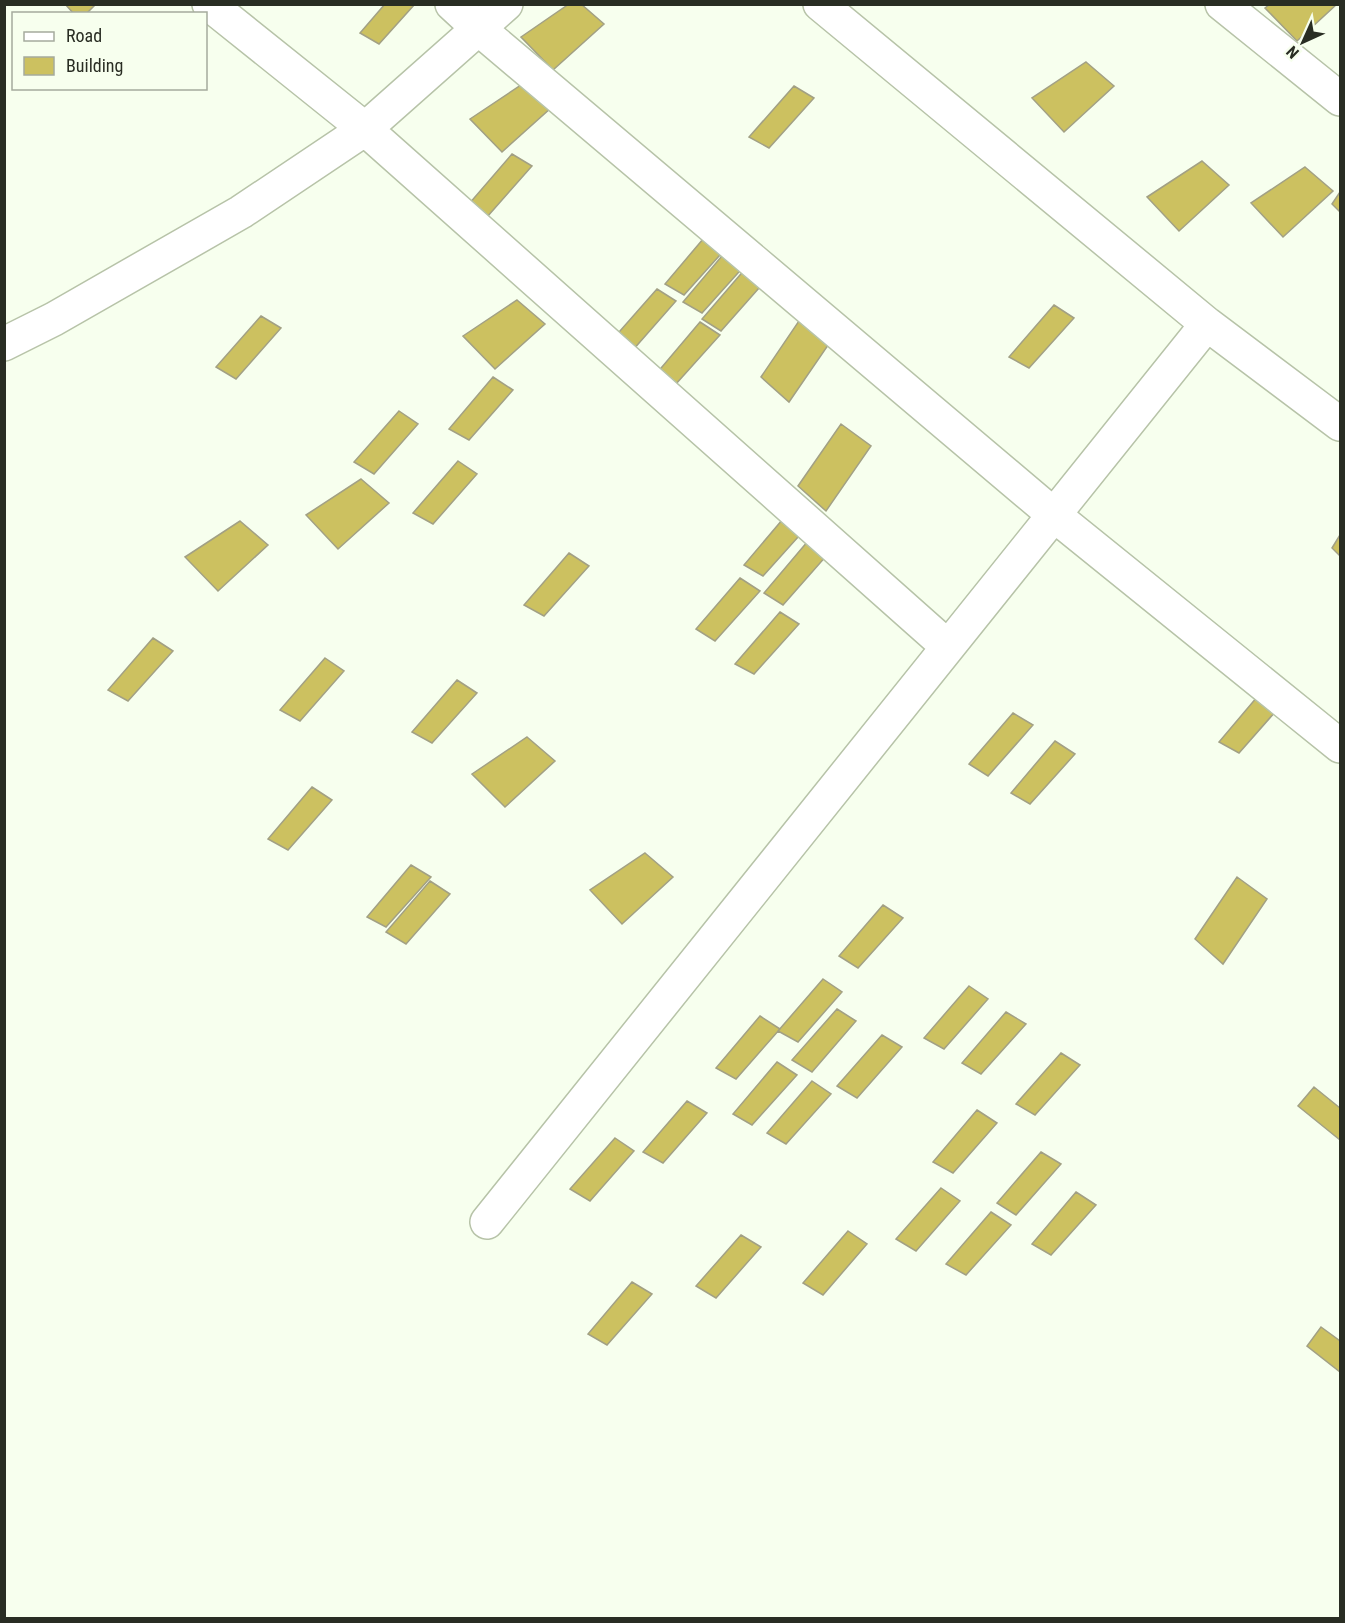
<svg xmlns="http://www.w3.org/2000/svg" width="1345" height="1623" viewBox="0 0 1345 1623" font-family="'Roboto Condensed',sans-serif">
  <rect width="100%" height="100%" fill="#f7ffee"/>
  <path fill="#ccc160" stroke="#a2a084" stroke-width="1.5" d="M65,4H96L86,14H74Z
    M385,4H415L379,44L360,33Z
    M569,4H581L604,24L553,70L521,37Z
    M1270,4H1337L1297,41L1265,8Z
    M1086,62L1114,86L1064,132L1032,98Z
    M524,83L552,107L502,152L470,119Z
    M794,86L814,98L769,148L749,137Z
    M512,154L532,166L487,217L468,205Z
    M1202,161L1229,185L1179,231L1147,197Z
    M1305,167L1333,191L1283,237L1251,203Z
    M1340,192V212L1332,204Z
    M709,232L729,245L684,295L665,284Z
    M727,250L747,263L702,313L683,302Z
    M746,268L766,280L721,331L702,319Z
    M657,289L676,301L632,351L612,340Z
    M517,300L545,324L495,369L463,336Z
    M1054,305L1074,318L1029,368L1009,357Z
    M803,315L833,338L789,402L761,377Z
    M261,316L281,328L236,379L216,367Z
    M700,322L720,335L675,385L656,374Z
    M493,377L513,390L469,440L449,429Z
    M399,411L418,424L374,474L354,462Z
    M841,424L871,446L826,511L798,486Z
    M458,461L477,474L433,524L413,513Z
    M361,479L389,503L338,549L306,515Z
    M788,513L808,526L763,576L744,565Z
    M240,521L268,545L218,591L185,557Z
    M1340,535V556L1332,548Z
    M808,541L828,554L783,605L764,593Z
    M569,553L589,566L544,616L524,605Z
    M740,578L760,591L715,641L696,629Z
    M780,612L799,624L754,674L735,664Z
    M153,638L173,651L128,701L108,690Z
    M325,658L344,671L300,721L280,710Z
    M457,680L477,693L432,743L412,732Z
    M1263,690L1283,703L1239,753L1219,742Z
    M1013,713L1033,725L988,776L969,764Z
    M527,737L555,761L505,807L472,774Z
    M1055,741L1075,754L1030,804L1011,793Z
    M312,787L332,800L288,850L268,839Z
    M645,853L673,877L622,924L590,890Z
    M411,865L431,877L386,927L367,917Z
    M1237,877L1267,899L1223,964L1195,939Z
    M430,881L450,894L406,944L386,932Z
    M883,905L903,918L858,968L839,956Z
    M823,979L842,992L798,1042L778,1031Z
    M969,986L988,999L944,1049L924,1038Z
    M837,1009L856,1021L812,1072L792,1060Z
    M1006,1012L1026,1024L981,1074L962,1063Z
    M760,1016L780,1029L736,1079L716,1068Z
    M882,1035L902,1047L857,1098L837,1086Z
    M1061,1053L1080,1065L1035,1115L1016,1104Z
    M777,1062L797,1075L752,1125L733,1114Z
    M812,1081L831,1094L786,1144L767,1133Z
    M1314,1087L1340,1108V1140L1298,1106Z
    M687,1101L707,1113L663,1163L643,1152Z
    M977,1110L997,1123L953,1173L933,1162Z
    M615,1138L634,1151L590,1201L570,1189Z
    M1041,1152L1061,1164L1016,1215L997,1203Z
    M941,1188L960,1201L916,1251L896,1239Z
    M1076,1192L1096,1205L1051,1255L1032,1244Z
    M991,1212L1011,1225L966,1275L946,1264Z
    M848,1231L867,1244L823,1295L803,1283Z
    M741,1235L761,1247L716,1298L696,1286Z
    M632,1282L652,1294L607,1345L588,1334Z
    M1321,1327L1340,1341V1372L1307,1346Z"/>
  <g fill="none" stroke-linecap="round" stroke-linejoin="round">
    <defs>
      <path id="minor" d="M209,4L365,129L948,647
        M452,4L479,29L1054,515L1340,746
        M820,4L1207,324L1340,424
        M1222,4L1340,99
        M4,344L54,319L241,212L365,129L506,4
        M487,1222L1207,324"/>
    </defs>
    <use href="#minor" stroke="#b7c3a8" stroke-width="36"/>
    <use href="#minor" stroke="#fff" stroke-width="33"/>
  </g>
  <rect width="1345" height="1623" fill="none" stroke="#292d23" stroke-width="12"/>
  <rect x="12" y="12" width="195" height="78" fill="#f7ffee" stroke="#a5ab9d" stroke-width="1.5"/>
  <rect x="24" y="32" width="30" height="9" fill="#ffffff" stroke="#a5ab9d" stroke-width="1.5"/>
  <text x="66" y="42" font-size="18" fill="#292d23">Road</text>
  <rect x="24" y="57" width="30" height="18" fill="#ccc160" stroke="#a5ab9d" stroke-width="1.5"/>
  <text x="66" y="72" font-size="18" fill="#292d23">Building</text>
  <g transform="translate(1303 42) rotate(225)" stroke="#f7ffee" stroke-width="4.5" paint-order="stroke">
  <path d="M0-4.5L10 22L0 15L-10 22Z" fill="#292d23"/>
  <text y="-9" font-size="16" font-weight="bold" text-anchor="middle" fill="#292d23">N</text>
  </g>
</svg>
